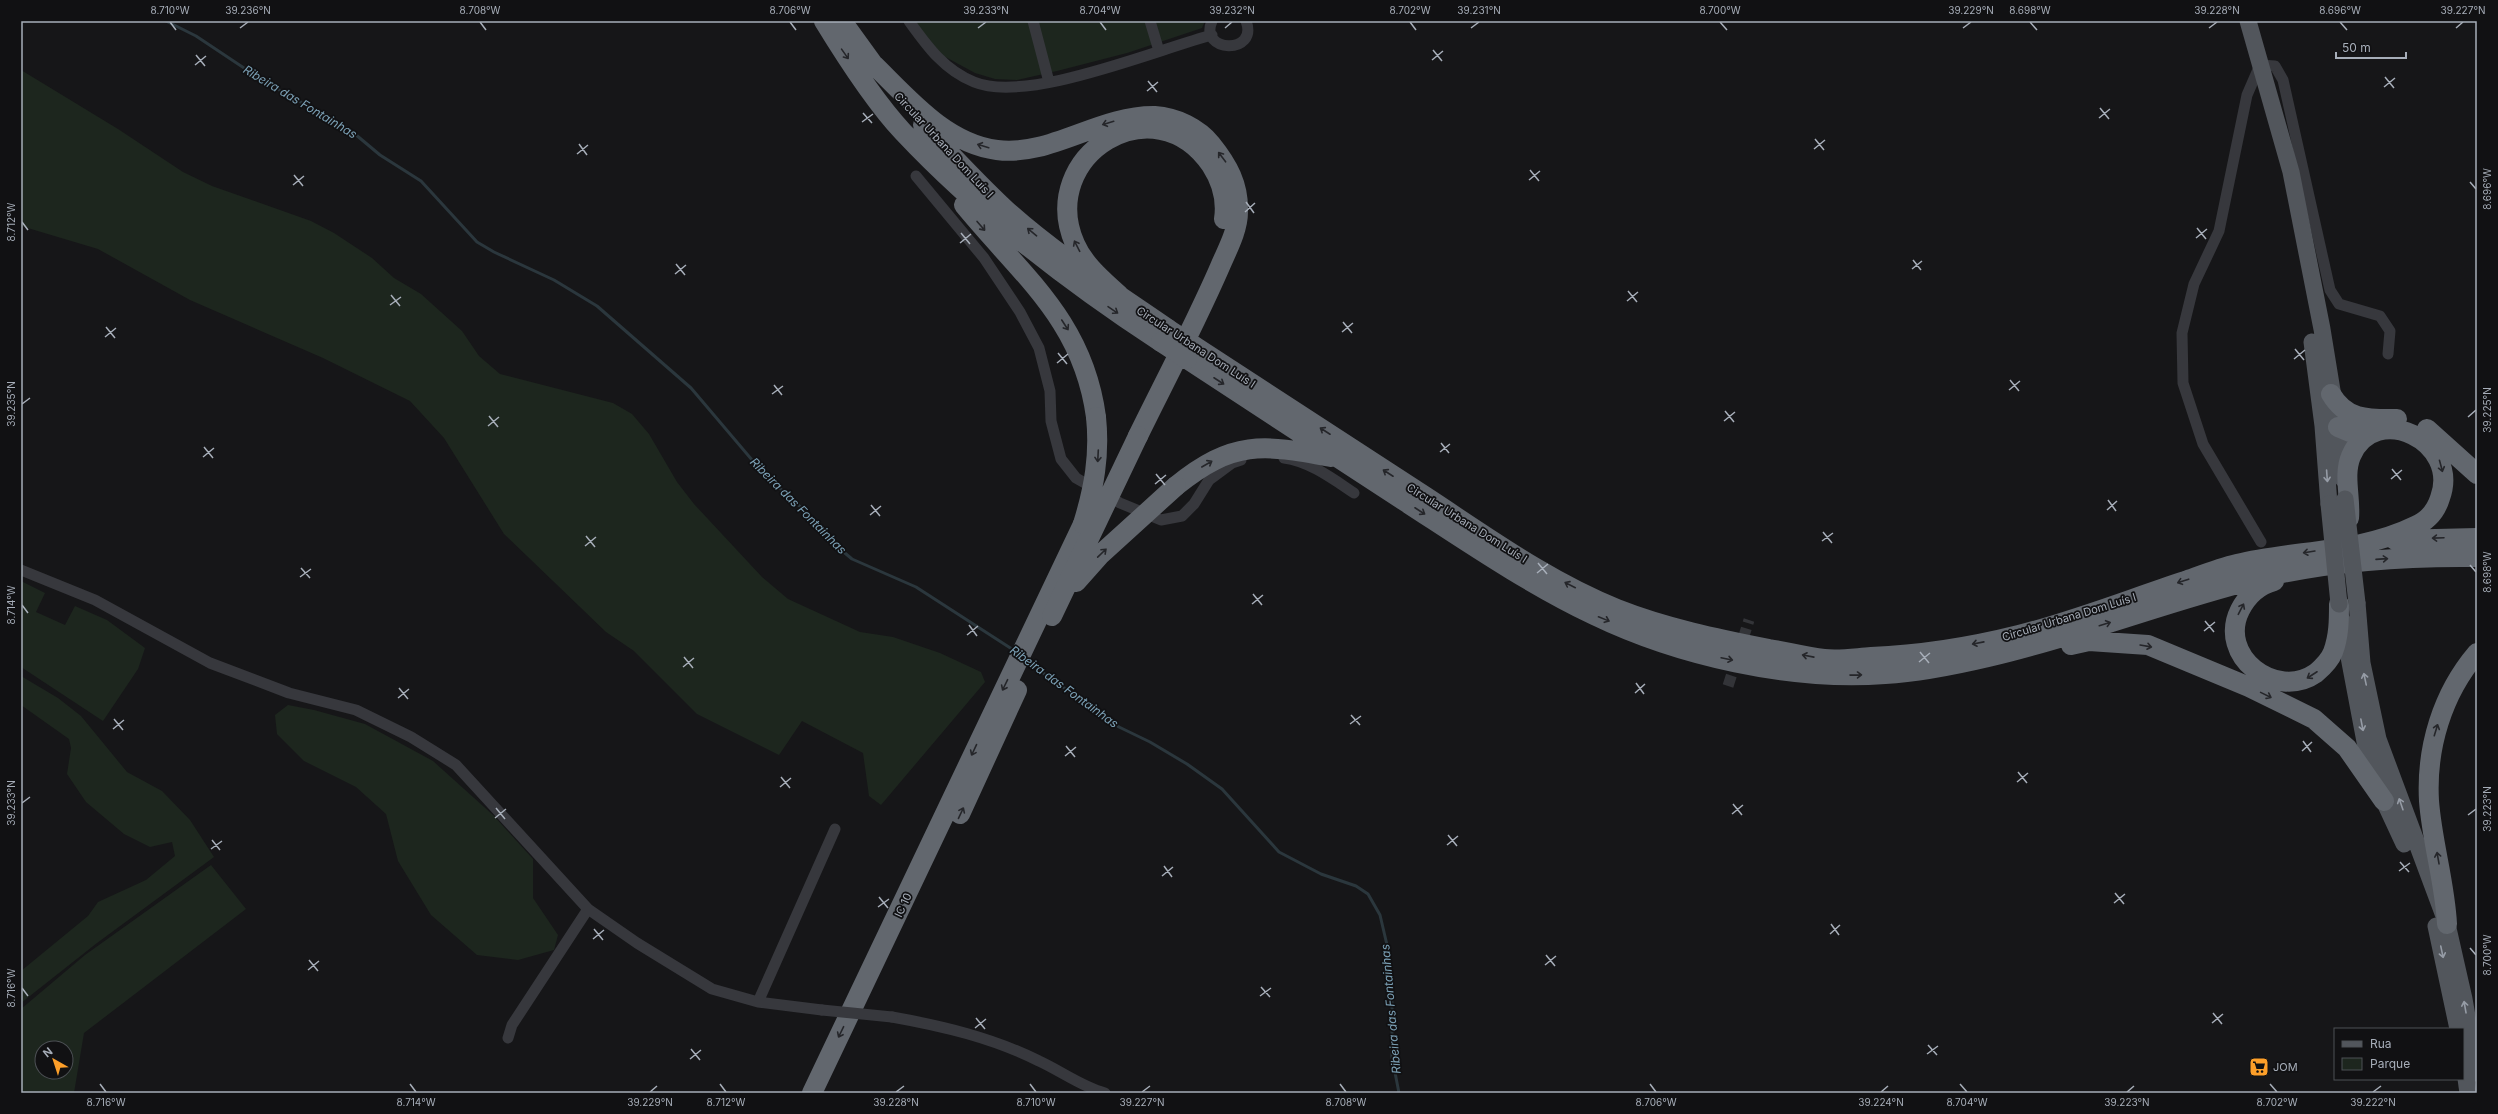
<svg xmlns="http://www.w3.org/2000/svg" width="2498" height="1114" viewBox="0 0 2498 1114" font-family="Inter,sans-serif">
  <rect width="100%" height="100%" fill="#161618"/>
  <path fill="#1d261e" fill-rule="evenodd" d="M912,21H1205L1202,28L1127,53L1057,71L1017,80L995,79L975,73L940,54Z
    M21,70L118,129L183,172L212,186L311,221L334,233L372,258L394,278L421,294L462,331L479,356L500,374L613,403L632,414L649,434L677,482L694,504L762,577L788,599L860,632L893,637L940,653L981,672L985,682L881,805L869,796L863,753L802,721L779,755L697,714L634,651L606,632L504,534L444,438L410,401L323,358L190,300L98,249L21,226Z
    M21,581L45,593L36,612L65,625L75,606L107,620L145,648L138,669L103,721L21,667Z
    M21,676L58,698L81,716L127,772L162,791L190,820L214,857L97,943L21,1003V971L88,916L98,902L146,880L175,856L172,842L150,847L124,834L86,802L67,774L71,748L69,739L21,705Z
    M288,705L314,710L365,724L433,761L493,815L533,859V898L558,935L554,950L518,960L477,955L431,915L398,861L386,814L356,787L304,761L277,734L275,715Z
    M211,865L246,909L84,1033L74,1093H21V1009L85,955ZM42,1048H66V1072H42Z"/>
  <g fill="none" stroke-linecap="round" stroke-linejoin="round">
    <path stroke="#2b373d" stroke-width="3" d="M166,21L196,36L265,82L349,129L380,155L421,181L477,242L494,252L554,280L597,306L691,388L764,474L804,510L827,538L852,559L916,587L1015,651
      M1025,660L1119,727L1150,742L1187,764L1222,789L1279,852L1321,874L1356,886L1368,894L1380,915L1387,945L1392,1003V1057L1399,1093"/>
    <path stroke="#333438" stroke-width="11" stroke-dasharray="11 5.5" stroke-linecap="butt" d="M1728,686L1749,620"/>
    <path stroke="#37383d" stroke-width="11" d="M909,21C927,46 944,70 974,82C1027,104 1155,50 1212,35
      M1033,21L1049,82
      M1150,21L1159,51
      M1212,21C1198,53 1259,55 1246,21
      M916,176L984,258L1020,312L1039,348L1050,391L1051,421L1061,459L1076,478L1120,503L1161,520L1182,516L1194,504L1209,480L1232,463L1241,460
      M1284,458C1309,461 1333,479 1354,493
      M2261,542L2203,444L2183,383L2182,333L2194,284L2219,231L2247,95L2260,65L2275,66L2283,80L2330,290L2339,304L2380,316L2390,331L2388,354
      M21,570L95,600L210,663L289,693L356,710L411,737L456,765L588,909L637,943L712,989L758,1002L822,1010
      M758,1002L835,829
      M892,1017C943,1026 993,1038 1039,1061C1061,1071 1082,1087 1105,1093
      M508,1038L512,1025L588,909"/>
    <path stroke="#52565c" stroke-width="17" d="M2248,21L2291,172L2322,329L2338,427L2343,479
      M2312,342L2323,426L2329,504
      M2357,603L2362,663L2378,739L2447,924L2464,999L2477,1073
      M2342,620L2366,747L2384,801L2404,844
      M2436,926L2458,1029
      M2463,1057L2468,1093"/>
    <path stroke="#62676e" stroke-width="20" d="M824,21C846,57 874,101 903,132C979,213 1068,281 1161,342
      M842,21L876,68
      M868,59C905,94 943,143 997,150C1050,157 1099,115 1155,116C1176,117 1199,129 1211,144C1228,165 1239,185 1238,212C1238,231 1226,252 1219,269C1194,326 1165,381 1138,436
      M923,125C950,154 977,183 1006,210C1056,255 1113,291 1168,329
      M964,205C1022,276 1083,320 1096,417
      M1120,296C1104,281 1084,265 1075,244C1036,155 1155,82 1211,165C1222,182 1227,199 1224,219
      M1194,346C1272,396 1349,447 1426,497C1487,537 1549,582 1617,609C1665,628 1718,639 1769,649C1787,652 1806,657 1824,659C1839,661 1856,658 1871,657C1921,655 1971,647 2019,635C2075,621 2130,599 2185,581C2202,575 2220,568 2237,564C2295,550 2360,553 2415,526C2427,521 2436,511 2440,498C2461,441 2375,400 2351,456C2343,475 2351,498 2349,518
      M1187,359C1261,408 1335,456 1409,504C1469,543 1529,584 1594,615C1679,656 1790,681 1885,674C1920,672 1954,665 1988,657C2079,636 2165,602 2256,579C2328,561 2403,556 2477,557
      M2331,394C2347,421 2369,419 2397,419
      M2338,427L2350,432L2377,430
      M2427,429L2477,474
      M1176,486C1233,440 1262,444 1331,457
      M2395,540L2477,538
      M2274,581C2259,585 2247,596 2240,610C2217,656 2276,701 2316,673C2323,667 2330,660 2333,652C2339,636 2339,620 2339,604
      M2071,645L2089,641L2148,645L2249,687L2314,719L2347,748L2384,801
      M960,814L1017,690
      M2447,924C2445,883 2432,842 2429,801C2426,748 2442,694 2477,653
      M812,1093L1083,524"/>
    <path stroke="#37383d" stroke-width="11" d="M822,1010L892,1017"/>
    <path stroke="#52565c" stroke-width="17" d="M2345,499L2357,603
      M2329,504L2339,604"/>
    <path stroke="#62676e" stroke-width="20" d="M1168,329L1194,346
      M1161,342L1187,359
      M1083,524C1094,488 1100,455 1096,417
      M1076,582L1100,555L1176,486
      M1052,616L1138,436"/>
  </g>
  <defs><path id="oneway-shaft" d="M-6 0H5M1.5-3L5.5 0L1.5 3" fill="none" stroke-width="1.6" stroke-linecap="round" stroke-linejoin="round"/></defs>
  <g stroke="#25262a">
    <use href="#oneway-shaft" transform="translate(845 54) rotate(55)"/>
    <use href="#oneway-shaft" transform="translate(1108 123) rotate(163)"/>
    <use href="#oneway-shaft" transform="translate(983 146) rotate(-163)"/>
    <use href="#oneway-shaft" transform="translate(1222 157) rotate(-127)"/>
    <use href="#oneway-shaft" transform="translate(981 226) rotate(49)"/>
    <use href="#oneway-shaft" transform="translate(1032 232) rotate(-140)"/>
    <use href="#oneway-shaft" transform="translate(1077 246) rotate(-117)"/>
    <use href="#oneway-shaft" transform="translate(1113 310) rotate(34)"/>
    <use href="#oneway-shaft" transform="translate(1065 325) rotate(57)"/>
    <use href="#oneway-shaft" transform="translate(1219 381) rotate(33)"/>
    <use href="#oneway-shaft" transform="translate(1325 431) rotate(-147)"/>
    <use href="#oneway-shaft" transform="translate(1098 456) rotate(93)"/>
    <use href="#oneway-shaft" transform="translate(1207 464) rotate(-30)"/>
    <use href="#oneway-shaft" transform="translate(2441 466) rotate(75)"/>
    <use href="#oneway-shaft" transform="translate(1388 473) rotate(-147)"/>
    <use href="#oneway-shaft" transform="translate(1420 511) rotate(33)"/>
    <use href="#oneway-shaft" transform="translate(2438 538) rotate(178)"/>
    <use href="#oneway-shaft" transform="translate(2309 552) rotate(171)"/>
    <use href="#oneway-shaft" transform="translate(1102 553) rotate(-44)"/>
    <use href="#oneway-shaft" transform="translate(2382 559) rotate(-4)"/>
    <use href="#oneway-shaft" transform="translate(2183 581) rotate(162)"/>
    <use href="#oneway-shaft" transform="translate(1570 585) rotate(-153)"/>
    <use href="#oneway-shaft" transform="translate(2241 609) rotate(-63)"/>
    <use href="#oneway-shaft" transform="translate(1604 619) rotate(22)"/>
    <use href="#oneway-shaft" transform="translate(2105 624) rotate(-17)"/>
    <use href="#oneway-shaft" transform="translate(1978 643) rotate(169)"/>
    <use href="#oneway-shaft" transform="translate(2146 646) rotate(10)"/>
    <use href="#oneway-shaft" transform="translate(1808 656) rotate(-169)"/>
    <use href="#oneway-shaft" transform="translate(1727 659) rotate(12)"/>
    <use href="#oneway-shaft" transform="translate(1856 675) rotate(-1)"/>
    <use href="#oneway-shaft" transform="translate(2312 675) rotate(147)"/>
    <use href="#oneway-shaft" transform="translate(1005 685) rotate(116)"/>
    <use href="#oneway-shaft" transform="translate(2266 695) rotate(26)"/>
    <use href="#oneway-shaft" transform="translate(2436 730) rotate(-73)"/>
    <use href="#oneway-shaft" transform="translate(974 750) rotate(115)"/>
    <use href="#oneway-shaft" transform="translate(961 813) rotate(-65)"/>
    <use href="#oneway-shaft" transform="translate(2438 858) rotate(-100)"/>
    <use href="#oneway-shaft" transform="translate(841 1032) rotate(116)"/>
  </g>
  <g stroke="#969ca6">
    <use href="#oneway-shaft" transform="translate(2327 476) rotate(86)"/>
    <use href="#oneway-shaft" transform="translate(2365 679) rotate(-102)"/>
    <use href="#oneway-shaft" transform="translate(2362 725) rotate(79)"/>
    <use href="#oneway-shaft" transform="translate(2401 804) rotate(-109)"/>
    <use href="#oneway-shaft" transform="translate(2442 952) rotate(78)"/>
    <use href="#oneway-shaft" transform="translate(2465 1007) rotate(-100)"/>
  </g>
  <path fill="none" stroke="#a7aeb9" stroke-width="1.5" d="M170,22L176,30M480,22L486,30M790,22L796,30M1100,22L1106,30M1410,22L1416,30M1720,22L1727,30M2030,22L2037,30M2340,22L2347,30M240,28L248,22M978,28L986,22M1225,28L1232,22M1471,28L1479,22M1963,28L1971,22M2209,28L2217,22M2456,28L2463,22M1433,50L1442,61M196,55L205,66M1432,60L1443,51M195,65L206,56M2385,77L2394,88M1148,81L1157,92M2384,87L2395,78M1147,91L1158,82M2100,108L2109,119M863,113L872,123M2099,118L2110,109M862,122L873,114M1815,139L1824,150M579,144L587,155M1814,149L1825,140M577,154L588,145M1530,170L1539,181M294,175L303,186M1529,180L1540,171M2470,182L2476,189M293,185L304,176M1246,202L1254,213M1245,212L1255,203M22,222L28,230M2197,228L2206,239M961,233L970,244M2196,238L2207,229M960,243L971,234M1913,260L1921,270M676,264L685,275M1912,269L1922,261M675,274L686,265M1628,291L1637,302M391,295L400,306M1627,301L1638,292M390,305L401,297M1343,322L1352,333M106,327L115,338M1342,332L1353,323M105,337L116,328M2295,349L2304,360M1058,353L1067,364M2294,359L2305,350M1057,363L1068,354M2010,380L2019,391M774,385L782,395M2009,390L2020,381M772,394L783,386M22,404L30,398M1725,411L1734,422M489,416L498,427M2468,417L2476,410M1724,421L1735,412M488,426L499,417M1441,443L1449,453M204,447L213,458M1440,452L1450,444M203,457L214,448M2392,469L2401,480M1156,474L1165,485M2391,479L2402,470M1155,484L1166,475M2108,500L2116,511M871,505L880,516M2107,510L2117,501M870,515L881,506M1823,532L1832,543M586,536L595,547M1822,541L1833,533M585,546L596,537M1538,563L1547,574M2470,565L2476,572M301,568L310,578M1537,573L1548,564M300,577L311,569M1253,594L1262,605M1252,604L1263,595M22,605L28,613M2205,621L2214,632M969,625L977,636M2204,631L2215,622M967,635L978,626M1920,652L1929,663M684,657L693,668M1919,662L1930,653M683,667L694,658M1636,683L1644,694M399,688L408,699M1635,693L1645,684M398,698L409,689M1351,715L1360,725M114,719L123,730M1350,724L1361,716M113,729L124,720M2303,741L2311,752M1066,746L1075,757M2302,751L2312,742M1065,756L1076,747M2018,772L2027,783M781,777L790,788M2017,782L2028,773M780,787L791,778M22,803L30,797M1733,804L1742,815M496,808L505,819M1732,814L1743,805M2468,815L2476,809M495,818L506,809M1448,835L1457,846M212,840L220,850M1447,845L1458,836M211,849L222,841M2400,862L2409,872M1164,866L1172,877M2399,871L2410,863M1162,876L1173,867M2115,893L2124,904M879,897L888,908M2114,903L2125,894M878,907L889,899M1831,924L1839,935M594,929L603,940M1830,934L1840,925M593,939L604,930M2470,948L2476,955M1546,955L1555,966M309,960L318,971M1545,965L1556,956M308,970L319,961M1261,987L1270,997M22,988L28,996M1260,996L1271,988M2213,1013L2222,1024M976,1018L985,1029M2212,1023L2223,1014M975,1028L986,1019M1928,1045L1937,1055M691,1049L700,1060M1927,1054L1938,1046M690,1059L701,1050M100,1084L106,1092M410,1084L416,1092M720,1084L726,1092M1030,1084L1036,1092M1340,1084L1346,1092M1650,1084L1656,1092M1960,1084L1967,1092M2270,1084L2277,1092M650,1092L657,1086M896,1092L904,1086M1142,1092L1150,1086M1881,1092L1888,1086M2127,1092L2134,1086M2373,1092L2381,1086"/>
  <defs>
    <symbol id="supermarket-square" viewBox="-11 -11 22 22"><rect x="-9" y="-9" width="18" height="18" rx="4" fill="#fd9f29" stroke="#111113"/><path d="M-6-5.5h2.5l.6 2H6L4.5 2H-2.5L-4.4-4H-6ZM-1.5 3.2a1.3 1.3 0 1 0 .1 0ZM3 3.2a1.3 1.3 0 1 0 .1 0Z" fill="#111"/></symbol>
  </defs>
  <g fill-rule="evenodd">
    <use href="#supermarket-square" x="2248" y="1056" width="22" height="22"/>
  </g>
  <g text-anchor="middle" stroke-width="3.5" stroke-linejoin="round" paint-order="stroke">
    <g font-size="11" fill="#a7aeb9" stroke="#111113">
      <text transform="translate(944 145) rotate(47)" y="4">Circular Urbana Dom Luís I</text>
      <text transform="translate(1196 347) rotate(33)" y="4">Circular Urbana Dom Luís I</text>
      <text transform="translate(1467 523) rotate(32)" y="4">Circular Urbana Dom Luís I</text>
      <text transform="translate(2069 617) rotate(-17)" y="4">Circular Urbana Dom Luís I</text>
      <text transform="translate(903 905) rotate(-65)" y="4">IC 10</text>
    </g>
    <g font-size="11" fill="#a7aeb9" stroke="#111113" text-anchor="start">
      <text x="2273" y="1071">JOM</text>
    </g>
    <g font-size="12" font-style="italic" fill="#7ca1b6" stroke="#111113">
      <text transform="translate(300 102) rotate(31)" y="4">Ribeira das Fontainhas</text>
      <text transform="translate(798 506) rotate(45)" y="4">Ribeira das Fontainhas</text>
      <text transform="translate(1064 687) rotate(36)" y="4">Ribeira das Fontainhas</text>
      <text transform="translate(1391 1009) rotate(-95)" y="4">Ribeira das Fontainhas</text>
    </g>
  </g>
  <rect width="2498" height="1114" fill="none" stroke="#111113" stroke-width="44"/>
  <rect x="2334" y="1028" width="130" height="52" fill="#111113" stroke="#4d5055"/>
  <rect x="2342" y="1041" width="20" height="6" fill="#52565c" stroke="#4d5055"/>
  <text x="2370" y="1048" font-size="12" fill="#a7aeb9">Rua</text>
  <rect x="2342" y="1058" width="20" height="12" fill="#1d261e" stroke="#4d5055"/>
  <text x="2370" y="1068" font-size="12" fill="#a7aeb9">Parque</text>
  <g transform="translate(54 1060) rotate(321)"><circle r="19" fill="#111113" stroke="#4d5055"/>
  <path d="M0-3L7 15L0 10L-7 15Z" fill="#fd9f29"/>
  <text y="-6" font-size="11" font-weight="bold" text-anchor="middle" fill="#a7aeb9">N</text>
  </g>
  <path d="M2336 52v6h70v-6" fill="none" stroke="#a7aeb9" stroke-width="2"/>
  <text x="2342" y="52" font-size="12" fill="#a7aeb9" stroke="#111113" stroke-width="3" paint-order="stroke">50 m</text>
  <rect x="22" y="22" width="2454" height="1070" fill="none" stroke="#a7aeb9" stroke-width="1.5"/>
  <g font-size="10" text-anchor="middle" fill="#a7aeb9">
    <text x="170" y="14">8.710°W</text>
    <text x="248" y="14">39.236°N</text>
    <text x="480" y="14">8.708°W</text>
    <text x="790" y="14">8.706°W</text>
    <text x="986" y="14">39.233°N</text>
    <text x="1100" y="14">8.704°W</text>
    <text x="1232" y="14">39.232°N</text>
    <text x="1410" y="14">8.702°W</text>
    <text x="1479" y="14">39.231°N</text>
    <text x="1720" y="14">8.700°W</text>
    <text x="1971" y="14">39.229°N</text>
    <text x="2030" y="14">8.698°W</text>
    <text x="2217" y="14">39.228°N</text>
    <text x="2340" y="14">8.696°W</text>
    <text x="2463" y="14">39.227°N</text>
    <text transform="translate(2487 189) rotate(-90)" y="4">8.696°W</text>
    <text transform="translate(11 222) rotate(-90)" y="4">8.712°W</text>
    <text transform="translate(11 404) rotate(-90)" y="4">39.235°N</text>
    <text transform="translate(2487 410) rotate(-90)" y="4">39.225°N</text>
    <text transform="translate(2487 572) rotate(-90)" y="4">8.698°W</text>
    <text transform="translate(11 605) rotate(-90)" y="4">8.714°W</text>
    <text transform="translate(11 803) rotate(-90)" y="4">39.233°N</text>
    <text transform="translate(2487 809) rotate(-90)" y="4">39.223°N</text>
    <text transform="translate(2487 955) rotate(-90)" y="4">8.700°W</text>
    <text transform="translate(11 988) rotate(-90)" y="4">8.716°W</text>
    <text x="106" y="1106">8.716°W</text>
    <text x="416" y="1106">8.714°W</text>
    <text x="650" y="1106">39.229°N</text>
    <text x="726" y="1106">8.712°W</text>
    <text x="896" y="1106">39.228°N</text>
    <text x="1036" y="1106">8.710°W</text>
    <text x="1142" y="1106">39.227°N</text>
    <text x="1346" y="1106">8.708°W</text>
    <text x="1656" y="1106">8.706°W</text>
    <text x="1881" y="1106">39.224°N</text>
    <text x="1967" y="1106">8.704°W</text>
    <text x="2127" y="1106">39.223°N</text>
    <text x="2277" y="1106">8.702°W</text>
    <text x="2373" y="1106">39.222°N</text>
  </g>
</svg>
